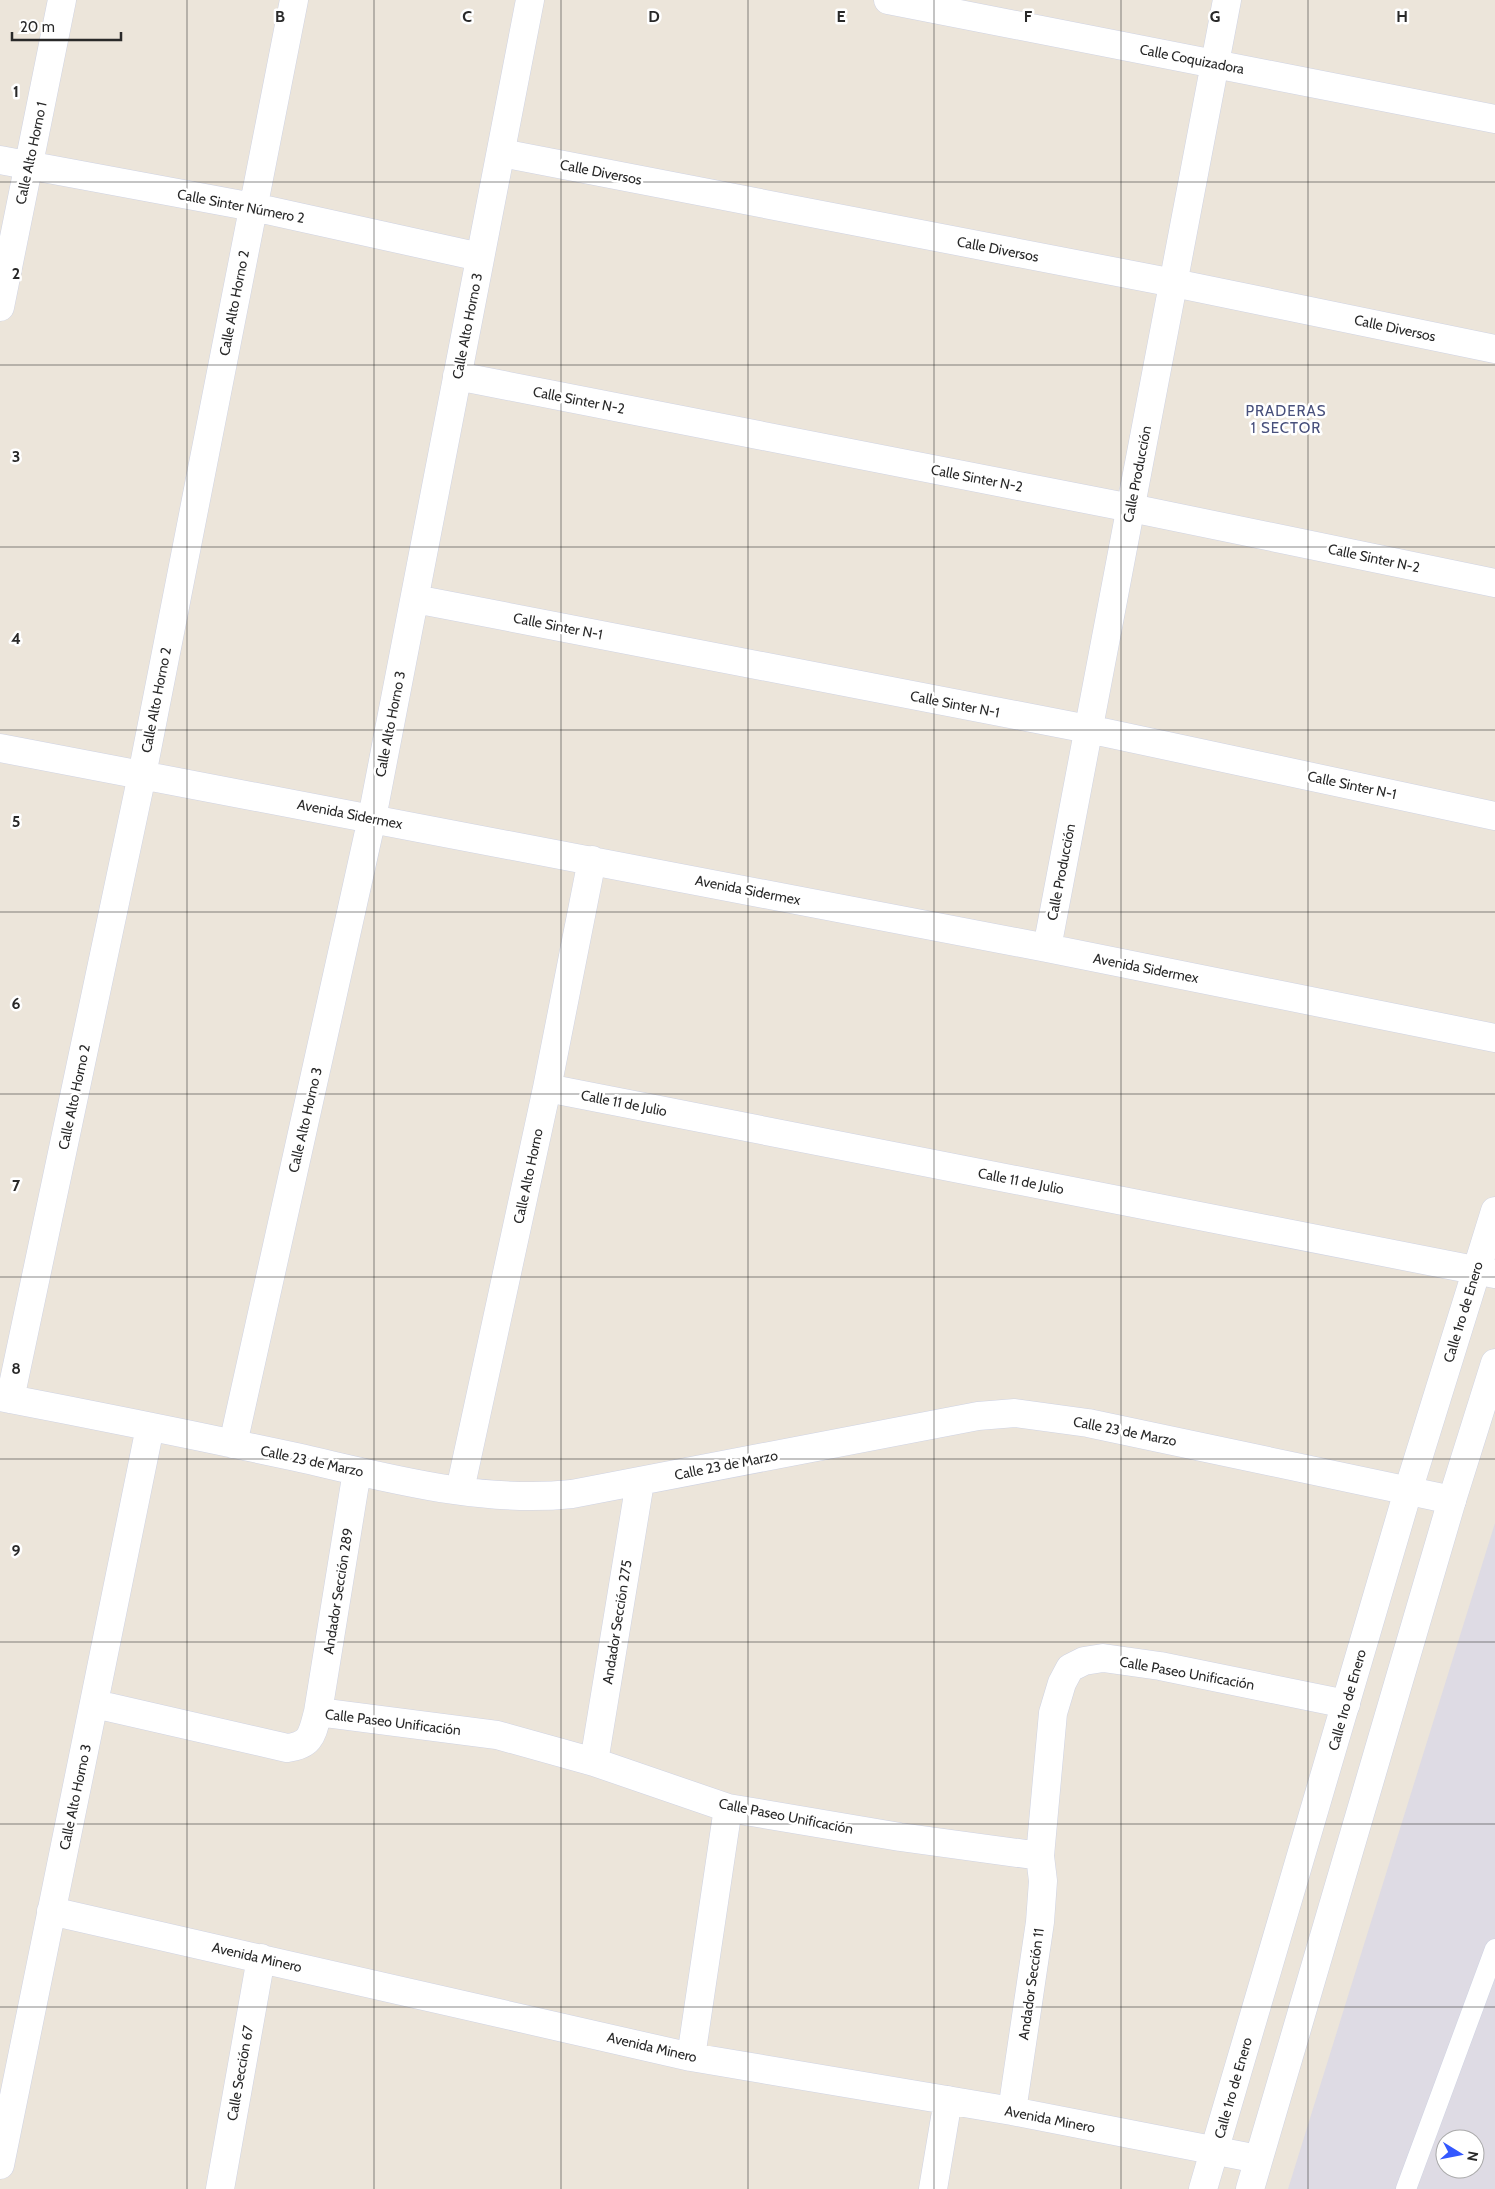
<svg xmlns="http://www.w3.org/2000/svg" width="1495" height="2189" viewBox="0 0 1495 2189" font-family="Cabin,sans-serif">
  <rect width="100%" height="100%" fill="#ece5da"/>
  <path fill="#dedbe4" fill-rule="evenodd" d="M1495,1523V2189H1288ZM1445,2139H1475V2169H1445Z"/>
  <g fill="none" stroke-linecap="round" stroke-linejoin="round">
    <defs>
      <path id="service" d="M1406,2189L1495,1949"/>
      <path id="minor" d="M888,0L1495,119
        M501,153L1174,283L1495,349
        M0,160L253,207L480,257
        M0,307L62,0
        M457,376L1131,508L1495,583
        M415,599L1088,729L1495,816
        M0,748L1047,948L1495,1038
        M1047,948L1227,0
        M547,1088L1495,1274
        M0,1397C99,1416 198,1436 296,1457C385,1477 480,1504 572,1494L978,1416L1015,1413L1088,1423L1452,1500
        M10,1399L142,775L294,0
        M233,1444L372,818L530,0
        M460,1490L547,1088L592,860
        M95,1704L287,1748C312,1745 312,1734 318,1712L497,1735L594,1762L728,1808L900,1837L1040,1856L1053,1713L1062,1683L1070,1668L1084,1661L1103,1658L1160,1666L1346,1704
        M318,1712L357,1471
        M594,1762L640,1482
        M51,1911L691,2057L1012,2111L1258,2159
        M691,2057L728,1808
        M1012,2111L1040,1922L1043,1881L1040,1856
        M0,2165L150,1427
        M220,2189L261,1958
        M933,2189L948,2100"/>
      <path id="tertiary" d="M1203,2189L1408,1491L1495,1211
        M1250,2189L1452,1500L1495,1363"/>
    </defs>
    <use href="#service" stroke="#cfd3e3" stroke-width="21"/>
    <use href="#minor" stroke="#cfd3e3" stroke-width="29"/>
    <use href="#tertiary" stroke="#cfd3e3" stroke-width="29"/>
    <use href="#service" stroke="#fff" stroke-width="20"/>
    <use href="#minor" stroke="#fff" stroke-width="28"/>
    <use href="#tertiary" stroke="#fff" stroke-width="28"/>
  </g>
  <path fill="none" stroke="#292929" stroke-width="1" stroke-opacity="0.55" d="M187,0V2189M374,0V2189M561,0V2189M748,0V2189M934,0V2189M1121,0V2189M1308,0V2189M0,182H1495M0,365H1495M0,547H1495M0,730H1495M0,912H1495M0,1094H1495M0,1277H1495M0,1459H1495M0,1642H1495M0,1824H1495M0,2007H1495"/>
  <g text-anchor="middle" stroke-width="5" stroke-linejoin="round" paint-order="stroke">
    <g font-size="14" fill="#292929" stroke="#fff">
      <text transform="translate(1192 59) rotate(11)" y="5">Calle Coquizadora</text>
      <text transform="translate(31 153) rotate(-78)" y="5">Calle Alto Horno 1</text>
      <text transform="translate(601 172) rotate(11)" y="5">Calle Diversos</text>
      <text transform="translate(241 206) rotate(11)" y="5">Calle Sinter Número 2</text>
      <text transform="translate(998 249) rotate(11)" y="5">Calle Diversos</text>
      <text transform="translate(234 303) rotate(-79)" y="5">Calle Alto Horno 2</text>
      <text transform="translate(467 326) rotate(-79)" y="5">Calle Alto Horno 3</text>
      <text transform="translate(1395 328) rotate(12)" y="5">Calle Diversos</text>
      <text transform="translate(579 400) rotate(11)" y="5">Calle Sinter N-2</text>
      <text transform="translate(1137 474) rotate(-79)" y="5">Calle Producción</text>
      <text transform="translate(977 478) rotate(11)" y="5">Calle Sinter N-2</text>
      <text transform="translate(1374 558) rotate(12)" y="5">Calle Sinter N-2</text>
      <text transform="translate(558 626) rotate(11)" y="5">Calle Sinter N-1</text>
      <text transform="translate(156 700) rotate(-79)" y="5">Calle Alto Horno 2</text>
      <text transform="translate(955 704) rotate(11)" y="5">Calle Sinter N-1</text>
      <text transform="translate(390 724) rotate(-79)" y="5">Calle Alto Horno 3</text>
      <text transform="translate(1352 785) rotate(12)" y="5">Calle Sinter N-1</text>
      <text transform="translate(350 814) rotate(11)" y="5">Avenida Sidermex</text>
      <text transform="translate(1061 872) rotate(-79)" y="5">Calle Producción</text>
      <text transform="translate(748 890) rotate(11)" y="5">Avenida Sidermex</text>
      <text transform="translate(1146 968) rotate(11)" y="5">Avenida Sidermex</text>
      <text transform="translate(74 1097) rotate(-78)" y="5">Calle Alto Horno 2</text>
      <text transform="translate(624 1103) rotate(11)" y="5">Calle 11 de Julio</text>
      <text transform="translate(305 1120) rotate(-77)" y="5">Calle Alto Horno 3</text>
      <text transform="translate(528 1176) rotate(-78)" y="5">Calle Alto Horno</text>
      <text transform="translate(1021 1181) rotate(11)" y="5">Calle 11 de Julio</text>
      <text transform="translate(1463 1312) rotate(-73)" y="5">Calle 1ro de Enero</text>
      <text transform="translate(1125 1431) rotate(11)" y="5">Calle 23 de Marzo</text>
      <text transform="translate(312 1461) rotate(12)" y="5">Calle 23 de Marzo</text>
      <text transform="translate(726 1465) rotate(-11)" y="5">Calle 23 de Marzo</text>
      <text transform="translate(338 1591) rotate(-81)" y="5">Andador Sección 289</text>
      <text transform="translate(617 1622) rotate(-81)" y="5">Andador Sección 275</text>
      <text transform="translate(1187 1673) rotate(10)" y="5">Calle Paseo Unificación</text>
      <text transform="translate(1347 1700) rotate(-74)" y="5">Calle 1ro de Enero</text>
      <text transform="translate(393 1722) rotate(7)" y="5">Calle Paseo Unificación</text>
      <text transform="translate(75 1797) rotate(-78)" y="5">Calle Alto Horno 3</text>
      <text transform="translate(786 1816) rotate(11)" y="5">Calle Paseo Unificación</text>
      <text transform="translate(257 1957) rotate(13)" y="5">Avenida Minero</text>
      <text transform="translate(1031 1984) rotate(-82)" y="5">Andador Sección 11</text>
      <text transform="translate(652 2047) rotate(13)" y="5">Avenida Minero</text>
      <text transform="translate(240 2073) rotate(-80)" y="5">Calle Sección 67</text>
      <text transform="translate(1233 2088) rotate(-74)" y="5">Calle 1ro de Enero</text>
      <text transform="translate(1050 2119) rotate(11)" y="5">Avenida Minero</text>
    </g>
    <g font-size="15" letter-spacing="1" fill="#48507c" stroke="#fff">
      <text x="1286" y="416">PRADERAS<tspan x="1286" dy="17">1 SECTOR</tspan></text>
    </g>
  </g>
  <g font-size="16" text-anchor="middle" font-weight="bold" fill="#292929" stroke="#fff" stroke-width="5" stroke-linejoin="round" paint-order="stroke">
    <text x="280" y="22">B</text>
    <text x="467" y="22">C</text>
    <text x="654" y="22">D</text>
    <text x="841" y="22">E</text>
    <text x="1028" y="22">F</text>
    <text x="1215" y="22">G</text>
    <text x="1402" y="22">H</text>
    <text x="16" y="97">1</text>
    <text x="16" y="279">2</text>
    <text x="16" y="462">3</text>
    <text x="16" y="644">4</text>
    <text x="16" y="827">5</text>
    <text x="16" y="1009">6</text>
    <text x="16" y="1191">7</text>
    <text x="16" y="1374">8</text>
    <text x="16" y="1556">9</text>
  </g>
  <g transform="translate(1460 2154) rotate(100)"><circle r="24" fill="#ffffff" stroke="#a9a9a9"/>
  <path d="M0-4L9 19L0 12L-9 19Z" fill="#3458ff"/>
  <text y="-8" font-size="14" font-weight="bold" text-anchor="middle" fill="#292929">N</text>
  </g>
  <path d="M12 32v8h109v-8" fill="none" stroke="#292929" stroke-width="2.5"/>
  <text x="20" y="32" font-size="15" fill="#292929" stroke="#ffffff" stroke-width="4" paint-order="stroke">20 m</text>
</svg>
